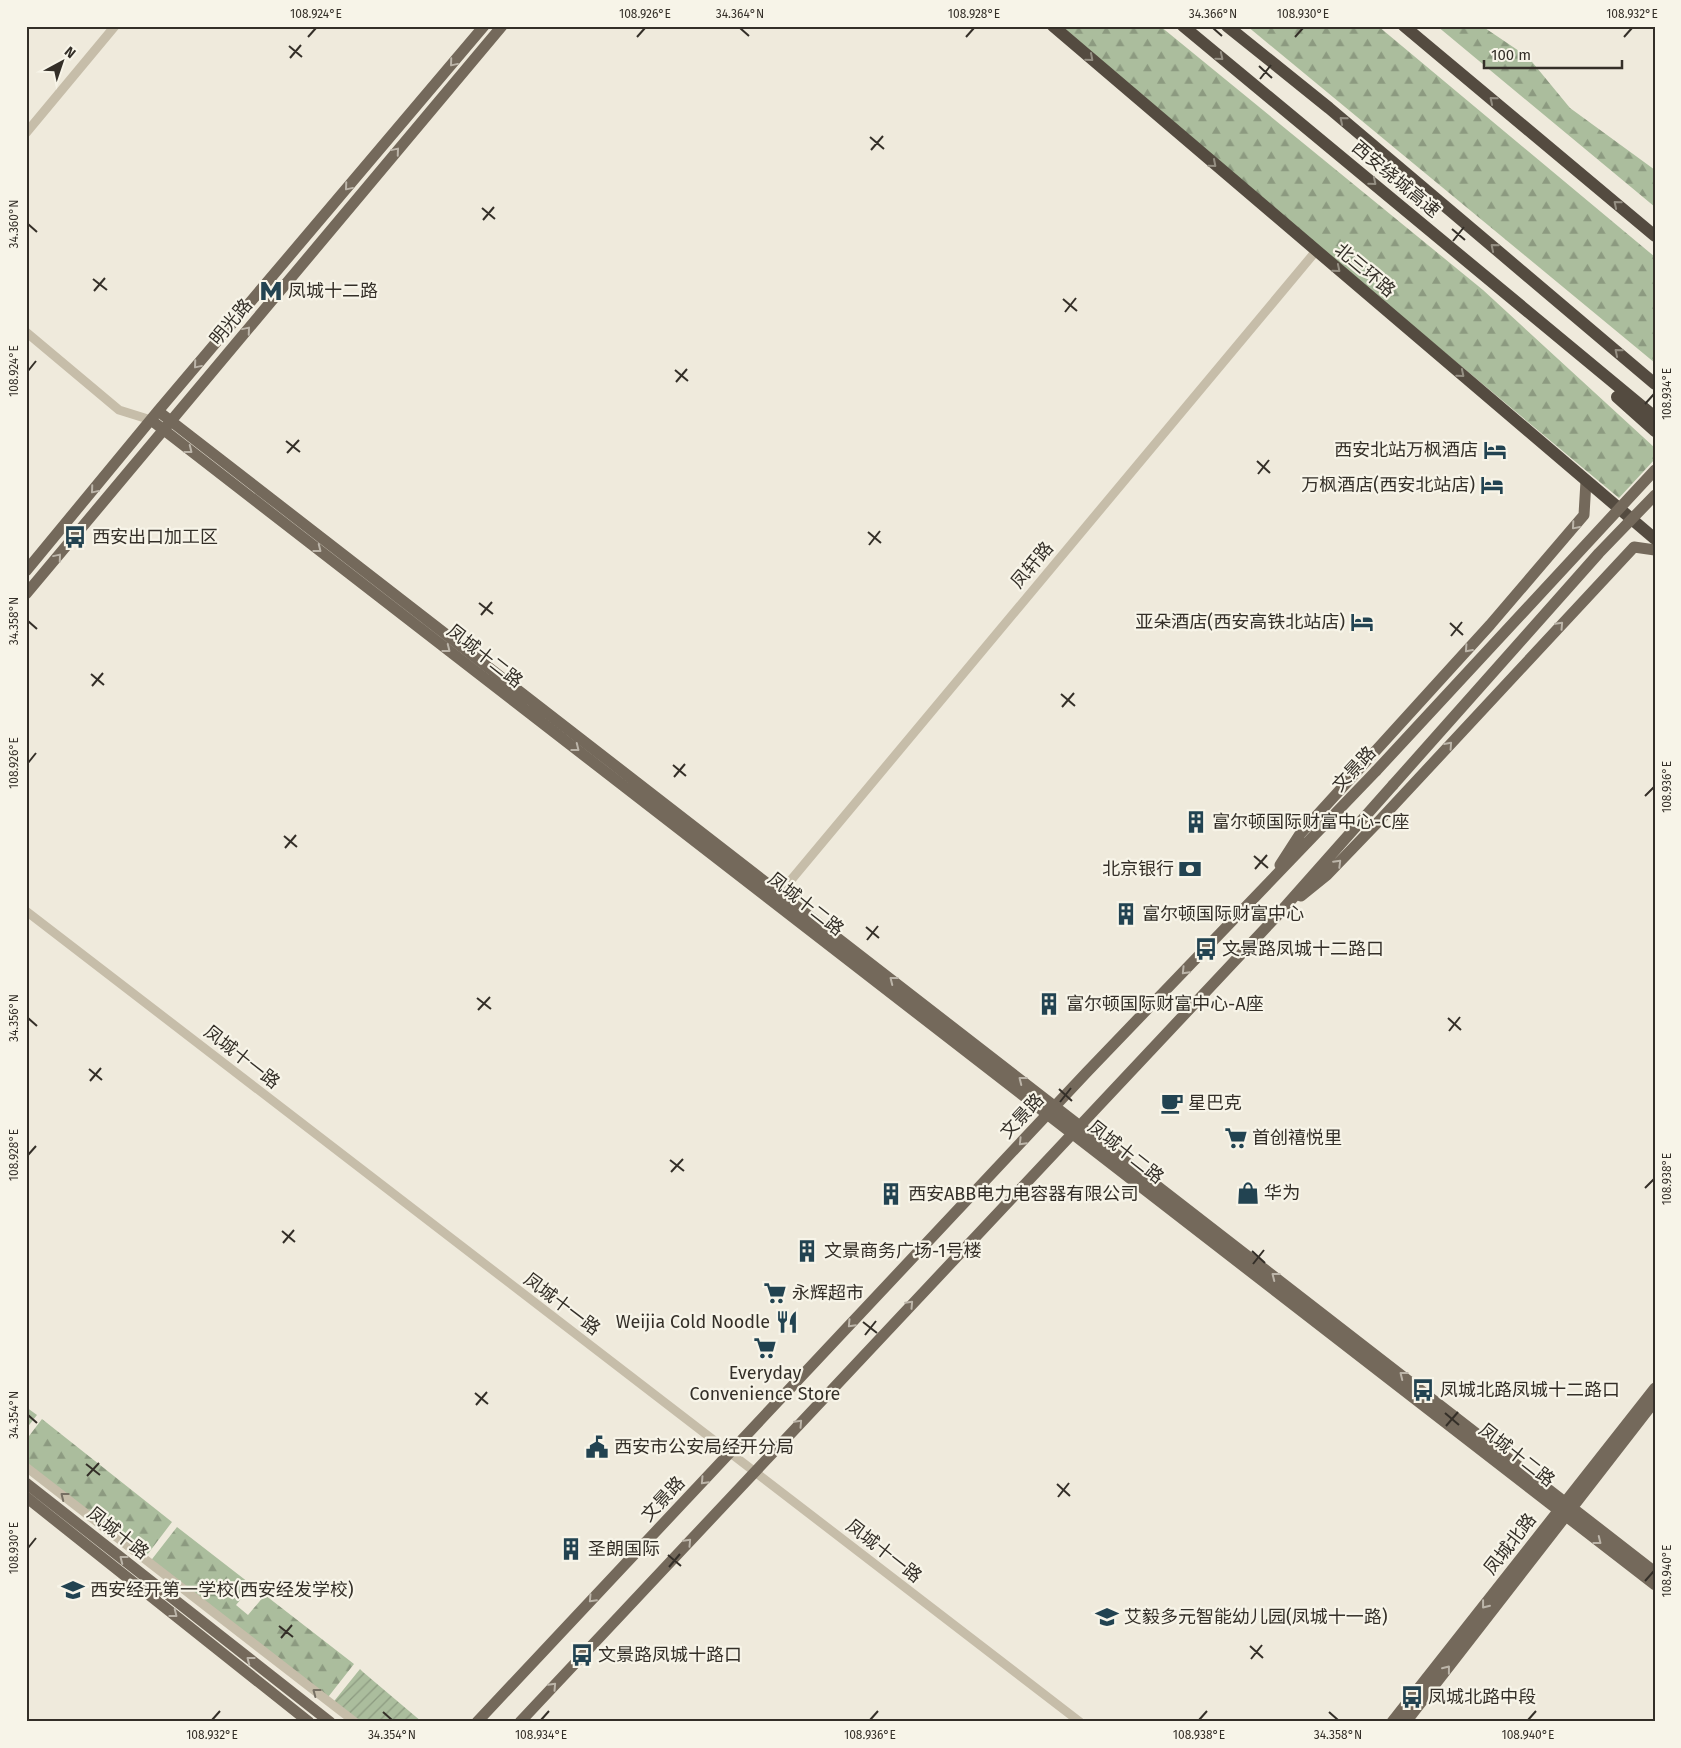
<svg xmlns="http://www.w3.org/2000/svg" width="1681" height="1748" viewBox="0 0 1681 1748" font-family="'Fira Sans','Noto Sans SC',sans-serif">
  <defs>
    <pattern id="forest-firs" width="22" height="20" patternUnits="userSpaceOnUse" patternTransform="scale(1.25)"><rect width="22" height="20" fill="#abbd9d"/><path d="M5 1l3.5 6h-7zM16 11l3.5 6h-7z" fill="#8c9a80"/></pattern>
    <pattern id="garden-furrows" width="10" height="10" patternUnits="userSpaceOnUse" patternTransform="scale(1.25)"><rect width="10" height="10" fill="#abbd9d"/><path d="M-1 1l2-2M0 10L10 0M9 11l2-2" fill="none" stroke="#8c9a80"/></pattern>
  </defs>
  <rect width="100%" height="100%" fill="#efeadc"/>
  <path fill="url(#forest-firs)" fill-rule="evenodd" d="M1054,26H1160L1483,290L1655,448V459L1619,498Z
    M1247,26H1378L1655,257V363Z
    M1437,26H1482L1528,57L1570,108L1655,170V207Z
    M26,1407L37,1415L26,1429Z
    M42,1419L172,1522L144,1559L26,1465V1440Z
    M177,1527L354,1664L325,1701L149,1563ZM252,1586L264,1596L248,1615L236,1605Z"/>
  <path fill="url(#garden-furrows)" d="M360,1669L363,1672L422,1722H356L331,1705Z"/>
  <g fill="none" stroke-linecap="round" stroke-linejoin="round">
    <path stroke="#c6bda9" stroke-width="9" d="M26,133L115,26
      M26,332L119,410L151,420
      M776,898L1316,251
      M26,911L1080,1722
      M26,1467L355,1722"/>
    <path stroke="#74695b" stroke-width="11" d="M158,411L1655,1572
      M151,420C654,807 1154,1197 1655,1585
      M26,571L158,411L484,26
      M26,594L502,26
      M1280,865L1300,834L1490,625L1584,515L1586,481
      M1301,896L1327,875L1379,821L1634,547L1655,550
      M26,1483L330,1722
      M26,1497L309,1722
      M477,1722L1087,1072L1376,771
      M520,1722L1275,918L1393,785
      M1392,1722L1655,1388
      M1406,1722L1655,1401"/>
    <path stroke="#544b40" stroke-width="12" d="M1053,26L1655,539
      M1183,26L1655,417
      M1227,26L1329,108L1655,384
      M1404,26L1655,236
      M1617,397L1655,431"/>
    <path stroke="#74695b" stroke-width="11" d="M1376,771L1655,470
      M1393,785L1599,553L1655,495"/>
  </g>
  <defs><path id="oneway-chevron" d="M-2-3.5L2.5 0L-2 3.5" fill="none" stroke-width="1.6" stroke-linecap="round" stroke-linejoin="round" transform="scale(1.25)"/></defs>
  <g stroke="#958f83">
    <use href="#oneway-chevron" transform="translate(1220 57) rotate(39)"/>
    <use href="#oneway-chevron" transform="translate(1090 58) rotate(41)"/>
    <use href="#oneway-chevron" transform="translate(1493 100) rotate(-140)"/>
    <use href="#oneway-chevron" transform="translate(1343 120) rotate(-140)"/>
    <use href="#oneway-chevron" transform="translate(1213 164) rotate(41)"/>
    <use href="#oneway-chevron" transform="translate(1373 182) rotate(40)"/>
    <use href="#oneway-chevron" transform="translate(1617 204) rotate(-140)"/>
    <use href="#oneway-chevron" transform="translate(1494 247) rotate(-140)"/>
    <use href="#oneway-chevron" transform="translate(1337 269) rotate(40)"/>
    <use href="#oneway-chevron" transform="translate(1618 352) rotate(-140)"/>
    <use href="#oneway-chevron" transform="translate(1461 374) rotate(40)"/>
  </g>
  <g stroke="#bcb5a9">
    <use href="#oneway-chevron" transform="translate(453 63) rotate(130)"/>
    <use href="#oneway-chevron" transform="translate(396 151) rotate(-50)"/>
    <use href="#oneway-chevron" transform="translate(348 187) rotate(130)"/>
    <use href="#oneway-chevron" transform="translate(247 330) rotate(-50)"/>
    <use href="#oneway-chevron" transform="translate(197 365) rotate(130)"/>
    <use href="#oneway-chevron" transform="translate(189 450) rotate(38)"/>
    <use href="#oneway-chevron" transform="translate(94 490) rotate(130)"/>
    <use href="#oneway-chevron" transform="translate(1575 526) rotate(131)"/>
    <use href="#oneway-chevron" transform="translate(318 549) rotate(38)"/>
    <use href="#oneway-chevron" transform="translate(58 557) rotate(-50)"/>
    <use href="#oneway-chevron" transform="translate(1560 625) rotate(-47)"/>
    <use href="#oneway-chevron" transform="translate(447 649) rotate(38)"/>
    <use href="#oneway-chevron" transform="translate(1468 649) rotate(132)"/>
    <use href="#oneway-chevron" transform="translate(1449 745) rotate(-48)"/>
    <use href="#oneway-chevron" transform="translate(576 748) rotate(38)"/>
    <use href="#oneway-chevron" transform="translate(1338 863) rotate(-45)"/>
    <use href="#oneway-chevron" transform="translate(1185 971) rotate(134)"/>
    <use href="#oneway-chevron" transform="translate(893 980) rotate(-142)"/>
    <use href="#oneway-chevron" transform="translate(1022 1080) rotate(-142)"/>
    <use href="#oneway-chevron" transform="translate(1022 1142) rotate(134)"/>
    <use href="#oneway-chevron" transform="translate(1275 1276) rotate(-142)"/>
    <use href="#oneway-chevron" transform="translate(910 1304) rotate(-47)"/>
    <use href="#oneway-chevron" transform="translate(851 1324) rotate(133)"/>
    <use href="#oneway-chevron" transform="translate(1403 1375) rotate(-142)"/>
    <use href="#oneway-chevron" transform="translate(799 1423) rotate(-47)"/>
    <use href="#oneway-chevron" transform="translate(704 1481) rotate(133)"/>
    <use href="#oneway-chevron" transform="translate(1598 1541) rotate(38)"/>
    <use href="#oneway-chevron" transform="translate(688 1542) rotate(-47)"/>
    <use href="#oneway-chevron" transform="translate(123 1559) rotate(-142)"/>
    <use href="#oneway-chevron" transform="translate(592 1599) rotate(133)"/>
    <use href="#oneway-chevron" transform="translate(1485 1605) rotate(128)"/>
    <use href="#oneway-chevron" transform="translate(174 1614) rotate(38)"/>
    <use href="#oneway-chevron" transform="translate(250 1660) rotate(-142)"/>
    <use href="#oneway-chevron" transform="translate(1447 1669) rotate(-52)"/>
    <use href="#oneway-chevron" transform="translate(553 1686) rotate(-47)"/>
  </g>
  <g stroke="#766f62">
    <use href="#oneway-chevron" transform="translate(64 1496) rotate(-142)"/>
    <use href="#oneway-chevron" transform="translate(316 1692) rotate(-143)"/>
  </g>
  <path fill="none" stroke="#342f28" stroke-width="2" d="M740,28L749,36M1213,28L1222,36M308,37L316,28M637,37L645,28M966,37L974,28M1295,37L1303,28M1624,37L1632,28M289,46L302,57M290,58L301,45M1259,66L1272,78M1260,79L1271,65M870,137L884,149M871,150L883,136M482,208L495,219M483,220L494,207M28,224L37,232M1452,229L1465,240M1453,241L1464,227M93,279L107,290M94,291L105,278M1063,299L1077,311M1065,312L1076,298M675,370L688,381M28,371L36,361M676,382L687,369M1645,404L1654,394M286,441L300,452M287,453L299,440M1257,461L1270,473M1258,474L1269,460M868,532L881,543M869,545L880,531M479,603L493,614M481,615L492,602M28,621L37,629M1450,623L1463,635M1451,636L1462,622M91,674L104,685M92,686L103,673M1061,694L1075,706M1062,707L1074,693M28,763L36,753M673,765L686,776M674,777L685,764M1645,796L1654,787M284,836L297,847M285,848L296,835M1254,856L1268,868M1255,869L1267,855M866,927L879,938M867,940L878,926M477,998L491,1009M478,1010L490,997M28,1018L37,1026M1448,1018L1461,1030M1449,1031L1460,1017M89,1069L102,1080M90,1081L101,1068M1059,1089L1072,1101M1060,1102L1071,1088M28,1155L36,1146M670,1160L684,1171M671,1172L683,1159M1645,1188L1654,1179M282,1231L295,1242M283,1243L294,1230M1252,1251L1265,1263M1253,1264L1264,1250M863,1322L877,1333M865,1335L876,1321M475,1393L488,1404M476,1405L487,1392M1445,1413L1459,1425M28,1415L37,1423M1446,1426L1458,1412M86,1464L100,1475M87,1476L99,1463M1057,1484L1070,1496M1058,1497L1069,1483M28,1548L36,1538M668,1555L681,1566M669,1567L680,1554M1645,1581L1654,1571M279,1626L293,1637M281,1638L292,1625M1250,1646L1263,1658M1251,1659L1262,1645M383,1712L392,1720M1329,1712L1338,1720M212,1720L220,1711M541,1720L549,1711M870,1720L878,1711M1199,1720L1207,1711M1528,1720L1536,1711"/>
  <defs>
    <symbol id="metro-bare" viewBox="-9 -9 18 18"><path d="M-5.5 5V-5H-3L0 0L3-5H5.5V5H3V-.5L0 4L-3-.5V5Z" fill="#224351" stroke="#f7f4e8" stroke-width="2.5" paint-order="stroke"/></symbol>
    <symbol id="hotel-bare" viewBox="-9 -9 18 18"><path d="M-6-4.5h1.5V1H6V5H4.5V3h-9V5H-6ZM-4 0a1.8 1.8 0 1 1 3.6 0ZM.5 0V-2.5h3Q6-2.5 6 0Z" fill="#224351" stroke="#f7f4e8" stroke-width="2.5" paint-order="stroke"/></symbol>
    <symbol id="bus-bare" viewBox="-9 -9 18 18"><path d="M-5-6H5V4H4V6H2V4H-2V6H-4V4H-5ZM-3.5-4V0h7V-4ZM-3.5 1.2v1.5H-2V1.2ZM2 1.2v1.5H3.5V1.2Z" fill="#224351" stroke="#f7f4e8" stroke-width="2.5" paint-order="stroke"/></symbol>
    <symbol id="building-bare" viewBox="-9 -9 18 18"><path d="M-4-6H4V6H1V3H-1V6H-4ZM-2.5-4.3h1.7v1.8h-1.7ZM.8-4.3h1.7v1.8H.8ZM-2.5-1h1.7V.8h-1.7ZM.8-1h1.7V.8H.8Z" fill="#224351" stroke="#f7f4e8" stroke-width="2.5" paint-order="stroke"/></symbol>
    <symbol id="bank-bare" viewBox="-9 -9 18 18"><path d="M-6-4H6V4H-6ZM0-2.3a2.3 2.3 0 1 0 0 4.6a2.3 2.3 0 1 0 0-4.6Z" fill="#224351" stroke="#f7f4e8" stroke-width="2.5" paint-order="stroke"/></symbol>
    <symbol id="cafe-bare" viewBox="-9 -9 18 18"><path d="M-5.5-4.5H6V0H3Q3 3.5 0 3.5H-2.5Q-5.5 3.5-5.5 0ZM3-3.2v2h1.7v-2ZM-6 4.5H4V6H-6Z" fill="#224351" stroke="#f7f4e8" stroke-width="2.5" paint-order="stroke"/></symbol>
    <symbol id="supermarket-bare" viewBox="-9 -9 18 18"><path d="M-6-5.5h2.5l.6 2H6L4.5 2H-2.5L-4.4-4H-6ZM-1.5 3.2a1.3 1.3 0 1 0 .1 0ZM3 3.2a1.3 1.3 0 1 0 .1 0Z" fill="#224351" stroke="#f7f4e8" stroke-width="2.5" paint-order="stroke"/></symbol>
    <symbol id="shop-bare" viewBox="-9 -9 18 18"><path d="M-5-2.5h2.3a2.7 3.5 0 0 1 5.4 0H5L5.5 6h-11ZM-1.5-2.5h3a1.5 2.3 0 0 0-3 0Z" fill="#224351" stroke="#f7f4e8" stroke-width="2.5" paint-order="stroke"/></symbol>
    <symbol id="restaurant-bare" viewBox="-9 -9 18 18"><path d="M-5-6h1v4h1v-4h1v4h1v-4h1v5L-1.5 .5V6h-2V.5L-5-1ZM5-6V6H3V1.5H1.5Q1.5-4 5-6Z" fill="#224351" stroke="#f7f4e8" stroke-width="2.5" paint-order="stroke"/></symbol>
    <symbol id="civic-bare" viewBox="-9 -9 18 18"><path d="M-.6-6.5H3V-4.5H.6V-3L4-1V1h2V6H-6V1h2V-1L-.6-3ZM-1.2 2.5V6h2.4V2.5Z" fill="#224351" stroke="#f7f4e8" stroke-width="2.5" paint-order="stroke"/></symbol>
    <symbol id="school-bare" viewBox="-9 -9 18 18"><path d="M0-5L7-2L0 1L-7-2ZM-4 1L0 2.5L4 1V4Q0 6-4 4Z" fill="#224351" stroke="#f7f4e8" stroke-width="2.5" paint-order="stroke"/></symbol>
  </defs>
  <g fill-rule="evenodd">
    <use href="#metro-bare" x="255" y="275" width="32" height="32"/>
    <use href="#hotel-bare" x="1479" y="434" width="32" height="32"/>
    <use href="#hotel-bare" x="1476" y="469" width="32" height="32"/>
    <use href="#bus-bare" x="59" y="521" width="32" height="32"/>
    <use href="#hotel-bare" x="1346" y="606" width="32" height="32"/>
    <use href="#building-bare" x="1180" y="806" width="32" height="32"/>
    <use href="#bank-bare" x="1174" y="853" width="32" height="32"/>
    <use href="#building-bare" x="1110" y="898" width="32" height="32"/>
    <use href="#bus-bare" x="1190" y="933" width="32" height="32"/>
    <use href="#building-bare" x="1033" y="988" width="32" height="32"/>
    <use href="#cafe-bare" x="1156" y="1087" width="32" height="32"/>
    <use href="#supermarket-bare" x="1220" y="1122" width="32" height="32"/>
    <use href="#shop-bare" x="1232" y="1177" width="32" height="32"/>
    <use href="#building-bare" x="875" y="1178" width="32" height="32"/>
    <use href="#building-bare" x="791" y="1235" width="32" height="32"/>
    <use href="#supermarket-bare" x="759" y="1277" width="32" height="32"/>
    <use href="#restaurant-bare" x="771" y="1306" width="32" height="32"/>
    <use href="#supermarket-bare" x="749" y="1332" width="32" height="32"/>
    <use href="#bus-bare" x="1407" y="1374" width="32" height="32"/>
    <use href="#civic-bare" x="581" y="1431" width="32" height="32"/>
    <use href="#building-bare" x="555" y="1533" width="32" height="32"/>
    <use href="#school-bare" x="57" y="1574" width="32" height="32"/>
    <use href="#school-bare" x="1091" y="1601" width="32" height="32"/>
    <use href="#bus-bare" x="566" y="1639" width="32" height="32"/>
    <use href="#bus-bare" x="1396" y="1681" width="32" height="32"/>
  </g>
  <g text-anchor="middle" stroke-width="4.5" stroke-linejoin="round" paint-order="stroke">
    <g font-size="18" fill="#342f28" stroke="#f7f4e8">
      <text transform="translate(1396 179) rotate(40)" y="6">西安绕城高速</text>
      <text transform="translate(1365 270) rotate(40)" y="6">北三环路</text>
      <text transform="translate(231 322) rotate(-50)" y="6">明光路</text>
      <text transform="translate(1032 565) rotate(-50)" y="6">凤轩路</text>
      <text transform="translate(485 656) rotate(38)" y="6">凤城十二路</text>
      <text transform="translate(1354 769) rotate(-47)" y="6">文景路</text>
      <text transform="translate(806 904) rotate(38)" y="6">凤城十二路</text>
      <text transform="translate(242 1057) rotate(38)" y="6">凤城十一路</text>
      <text transform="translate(1022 1116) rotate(-47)" y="6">文景路</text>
      <text transform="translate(1126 1152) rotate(38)" y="6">凤城十二路</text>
      <text transform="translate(562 1304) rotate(37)" y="6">凤城十一路</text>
      <text transform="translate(1517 1455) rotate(38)" y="6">凤城十二路</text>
      <text transform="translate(663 1499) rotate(-47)" y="6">文景路</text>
      <text transform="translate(118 1533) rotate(38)" y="6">凤城十路</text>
      <text transform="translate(1510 1544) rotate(-52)" y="6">凤城北路</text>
      <text transform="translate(884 1551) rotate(38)" y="6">凤城十一路</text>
    </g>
    <g font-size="18" fill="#342f28" stroke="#f7f4e8" text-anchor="start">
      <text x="288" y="297">凤城十二路</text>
      <text x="1478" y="456" text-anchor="end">西安北站万枫酒店</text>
      <text x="1475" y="491" text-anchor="end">万枫酒店(西安北站店)</text>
      <text x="92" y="543">西安出口加工区</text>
      <text x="1345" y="628" text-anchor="end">亚朵酒店(西安高铁北站店)</text>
      <text x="1212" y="828">富尔顿国际财富中心-C座</text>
      <text x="1174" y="875" text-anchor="end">北京银行</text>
      <text x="1142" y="920">富尔顿国际财富中心</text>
      <text x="1222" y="955">文景路凤城十二路口</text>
      <text x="1066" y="1010">富尔顿国际财富中心-A座</text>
      <text x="1188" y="1109">星巴克</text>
      <text x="1252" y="1144">首创禧悦里</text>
      <text x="1264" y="1199">华为</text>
      <text x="908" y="1200">西安ABB电力电容器有限公司</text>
      <text x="824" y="1257">文景商务广场-1号楼</text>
      <text x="792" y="1299">永辉超市</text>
      <text x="770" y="1328" text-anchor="end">Weijia Cold Noodle</text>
      <text x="765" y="1379" text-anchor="middle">Everyday<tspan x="765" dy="21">Convenience Store</tspan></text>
      <text x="1440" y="1396">凤城北路凤城十二路口</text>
      <text x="614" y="1453">西安市公安局经开分局</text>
      <text x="588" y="1555">圣朗国际</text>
      <text x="90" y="1596">西安经开第一学校(西安经发学校)</text>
      <text x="1124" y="1623">艾毅多元智能幼儿园(凤城十一路)</text>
      <text x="598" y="1661">文景路凤城十路口</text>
      <text x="1428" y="1703">凤城北路中段</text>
    </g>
  </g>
  <rect width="1681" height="1748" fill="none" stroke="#f7f4e8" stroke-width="55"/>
  <g transform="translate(62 62) rotate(40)" stroke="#f7f4e8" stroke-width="4" paint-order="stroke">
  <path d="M0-4L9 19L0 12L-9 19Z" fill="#342f28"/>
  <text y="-8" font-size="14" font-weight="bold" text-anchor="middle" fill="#342f28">N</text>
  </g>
  <path d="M1484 60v8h138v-8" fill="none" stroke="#342f28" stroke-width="2.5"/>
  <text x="1491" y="60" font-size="15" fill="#342f28" stroke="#f7f4e8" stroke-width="4" paint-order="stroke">100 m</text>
  <rect x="28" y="28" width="1626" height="1692" fill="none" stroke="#342f28" stroke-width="2"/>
  <g font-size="12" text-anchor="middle" fill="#342f28">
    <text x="316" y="18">108.924°E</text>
    <text x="645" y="18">108.926°E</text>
    <text x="740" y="18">34.364°N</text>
    <text x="974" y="18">108.928°E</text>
    <text x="1213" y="18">34.366°N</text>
    <text x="1303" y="18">108.930°E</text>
    <text x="1632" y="18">108.932°E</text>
    <text transform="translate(14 224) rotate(-90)" y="4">34.360°N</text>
    <text transform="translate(14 371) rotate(-90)" y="4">108.924°E</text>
    <text transform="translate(1667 394) rotate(-90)" y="4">108.934°E</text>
    <text transform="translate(14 621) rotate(-90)" y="4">34.358°N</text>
    <text transform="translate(14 763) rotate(-90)" y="4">108.926°E</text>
    <text transform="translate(1667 787) rotate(-90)" y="4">108.936°E</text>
    <text transform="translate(14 1018) rotate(-90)" y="4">34.356°N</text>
    <text transform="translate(14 1155) rotate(-90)" y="4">108.928°E</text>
    <text transform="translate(1667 1179) rotate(-90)" y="4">108.938°E</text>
    <text transform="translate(14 1415) rotate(-90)" y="4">34.354°N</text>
    <text transform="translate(14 1548) rotate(-90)" y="4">108.930°E</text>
    <text transform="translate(1667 1571) rotate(-90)" y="4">108.940°E</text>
    <text x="212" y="1739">108.932°E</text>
    <text x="392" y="1739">34.354°N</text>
    <text x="541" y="1739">108.934°E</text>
    <text x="870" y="1739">108.936°E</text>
    <text x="1199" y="1739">108.938°E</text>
    <text x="1338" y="1739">34.358°N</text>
    <text x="1528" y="1739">108.940°E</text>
  </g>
</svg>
